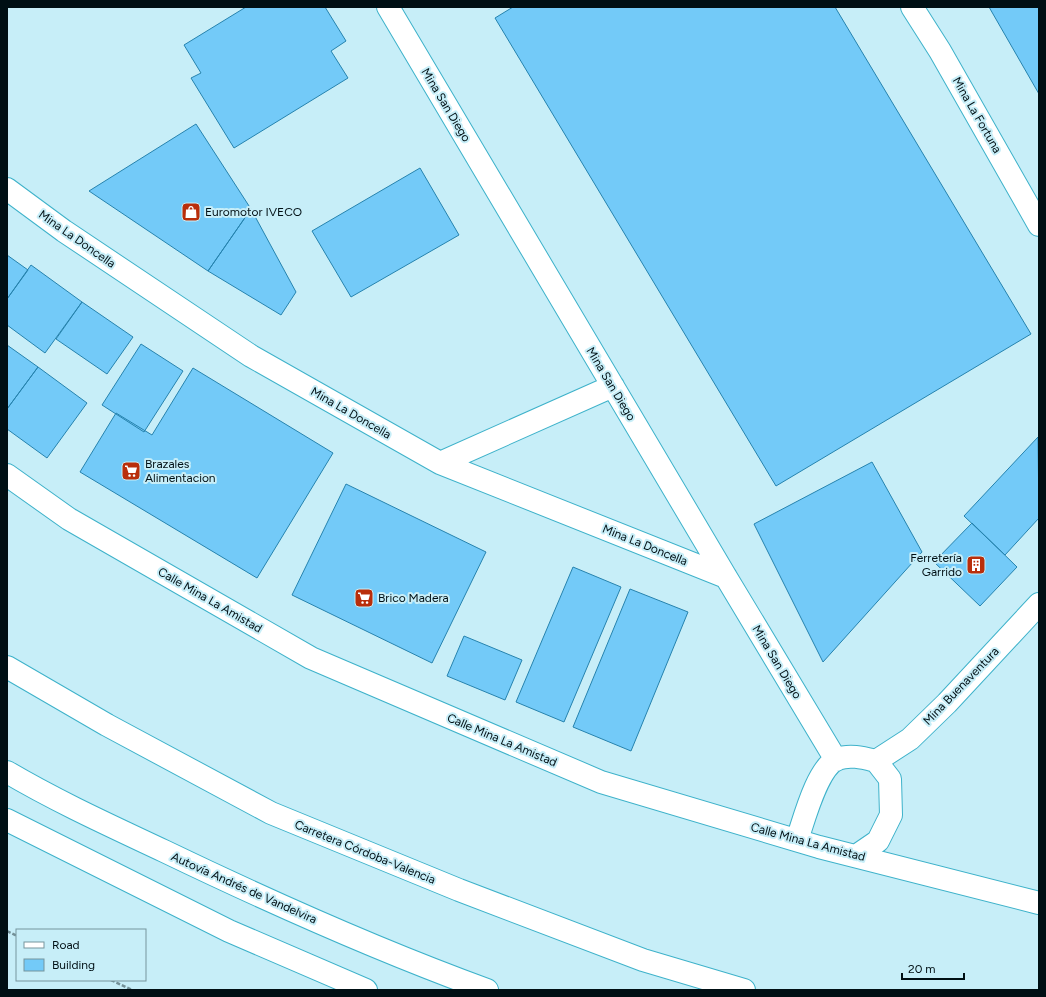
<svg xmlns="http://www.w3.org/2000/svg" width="1046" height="997" viewBox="0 0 1046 997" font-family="Figtree,sans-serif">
  <rect width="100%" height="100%" fill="#c7eef8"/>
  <path fill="#73caf8" stroke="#2683ae" d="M246,7H325L346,41L331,51L348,78L234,148L191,78L201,73L184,45Z
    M513,7H835L1031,334L776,486L495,18Z
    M989,7H1039V94Z
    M196,124L251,209L208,271L89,191Z
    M420,168L459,235L351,297L312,231Z
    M251,209L296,292L281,315L208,271Z
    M7,255L28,270L7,299Z
    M31,265L82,302L45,353L7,325V299Z
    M82,302L133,337L107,374L56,339Z
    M141,344L183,371L144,432L102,405Z
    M7,345L38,367L7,409Z
    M38,367L87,403L47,458L7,429V409Z
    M193,368L333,453L257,578L80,472L116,413L152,435Z
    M1038,437L1039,518L1005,555L964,516Z
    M872,462L922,552L823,662L754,524Z
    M346,484L486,552L432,663L292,595Z
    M972,523L1017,567L980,606L934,562Z
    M573,567L621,587L564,722L516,702Z
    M630,589L688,612L631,751L573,727Z
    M464,636L522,660L505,700L447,676Z"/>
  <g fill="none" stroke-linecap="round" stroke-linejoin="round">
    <defs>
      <path id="minor" d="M388,7L726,577L836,760
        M912,7L940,51L1039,225
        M7,189L64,231L251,356L440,463L726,577
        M440,463L613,386
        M7,475L69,519L311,658L601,782L819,847L1039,903
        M876,761L910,739L947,703L1039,604
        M797,840C804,820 817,768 837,759C850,754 864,758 876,761L890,779L891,815L878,841L856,856"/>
      <path id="trunk" d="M7,667L107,725L271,813L459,890L643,960L744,990"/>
      <path id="motorway" d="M7,772C58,802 111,826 164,851C270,902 377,950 487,990
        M7,820L229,931L366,990"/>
    </defs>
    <use href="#minor" stroke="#3eb2ca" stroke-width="24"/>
    <use href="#trunk" stroke="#3eb2ca" stroke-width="24"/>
    <use href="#motorway" stroke="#3eb2ca" stroke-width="24"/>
    <path stroke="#739097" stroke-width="2.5" stroke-dasharray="4 2" stroke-linecap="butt" d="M7,931L17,936
      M111,980L132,990"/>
    <use href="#minor" stroke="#fff" stroke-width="22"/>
    <use href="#trunk" stroke="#fff" stroke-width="22"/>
    <use href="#motorway" stroke="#fff" stroke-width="22"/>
  </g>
  <defs>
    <symbol id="shop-square" viewBox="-11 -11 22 22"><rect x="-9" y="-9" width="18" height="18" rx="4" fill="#b92e0b" stroke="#c7eef8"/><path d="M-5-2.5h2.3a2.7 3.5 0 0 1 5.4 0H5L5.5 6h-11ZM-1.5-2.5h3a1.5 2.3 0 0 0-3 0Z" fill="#fff"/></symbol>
    <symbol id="supermarket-square" viewBox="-11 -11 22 22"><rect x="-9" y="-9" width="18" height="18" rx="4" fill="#b92e0b" stroke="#c7eef8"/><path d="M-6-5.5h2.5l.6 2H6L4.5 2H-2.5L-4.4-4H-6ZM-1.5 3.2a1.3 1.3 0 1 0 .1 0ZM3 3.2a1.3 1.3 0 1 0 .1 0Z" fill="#fff"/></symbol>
    <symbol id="building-square" viewBox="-11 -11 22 22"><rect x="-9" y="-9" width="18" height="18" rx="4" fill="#b92e0b" stroke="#c7eef8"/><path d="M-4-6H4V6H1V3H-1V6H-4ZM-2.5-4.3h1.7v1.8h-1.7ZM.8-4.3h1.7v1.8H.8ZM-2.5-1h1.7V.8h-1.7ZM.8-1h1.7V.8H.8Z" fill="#fff"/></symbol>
  </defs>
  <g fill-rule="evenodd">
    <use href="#shop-square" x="180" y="201" width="22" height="22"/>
    <use href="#supermarket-square" x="120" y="460" width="22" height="22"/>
    <use href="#building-square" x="965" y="554" width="22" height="22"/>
    <use href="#supermarket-square" x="353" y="587" width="22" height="22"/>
  </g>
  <g text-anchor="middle" stroke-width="4" stroke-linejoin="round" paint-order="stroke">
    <g font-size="12" fill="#000f14" stroke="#c7eef8">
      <text transform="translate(446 105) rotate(59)" y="4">Mina San Diego</text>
      <text transform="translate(977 115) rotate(60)" y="4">Mina La Fortuna</text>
      <text transform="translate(77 239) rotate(35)" y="4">Mina La Doncella</text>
      <text transform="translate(611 384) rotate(59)" y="4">Mina San Diego</text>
      <text transform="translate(351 413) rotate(30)" y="4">Mina La Doncella</text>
      <text transform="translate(645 545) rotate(22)" y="4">Mina La Doncella</text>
      <text transform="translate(210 600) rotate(30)" y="4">Calle Mina La Amistad</text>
      <text transform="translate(777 662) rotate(59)" y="4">Mina San Diego</text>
      <text transform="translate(961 686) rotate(-46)" y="4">Mina Buenaventura</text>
      <text transform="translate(502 740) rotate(23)" y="4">Calle Mina La Amistad</text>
      <text transform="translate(808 842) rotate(15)" y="4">Calle Mina La Amistad</text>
      <text transform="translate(365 852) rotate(22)" y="4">Carretera Córdoba-Valencia</text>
      <text transform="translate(244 888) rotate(24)" y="4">Autovía Andrés de Vandelvira</text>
    </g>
    <g font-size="12" fill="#000f14" stroke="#c7eef8" text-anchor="start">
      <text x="205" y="216">Euromotor IVECO</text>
      <text x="145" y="468">Brazales<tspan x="145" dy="14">Alimentacion</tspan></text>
      <text x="962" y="562" text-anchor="end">Ferretería<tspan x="962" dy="14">Garrido</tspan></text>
      <text x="378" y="602">Brico Madera</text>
    </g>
  </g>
  <rect width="1046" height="997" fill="none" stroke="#000f14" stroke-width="16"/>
  <rect x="16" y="929" width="130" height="52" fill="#c7eef8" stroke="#77959d"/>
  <rect x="24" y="942" width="20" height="6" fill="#ffffff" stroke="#77959d"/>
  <text x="52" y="949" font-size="12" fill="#000f14">Road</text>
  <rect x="24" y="959" width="20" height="12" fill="#73caf8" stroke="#77959d"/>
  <text x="52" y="969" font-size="12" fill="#000f14">Building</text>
  <path d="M902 973v6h62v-6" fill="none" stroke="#000f14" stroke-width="2"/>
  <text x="908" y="973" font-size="12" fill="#000f14" stroke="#c7eef8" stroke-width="3" paint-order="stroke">20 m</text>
</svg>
